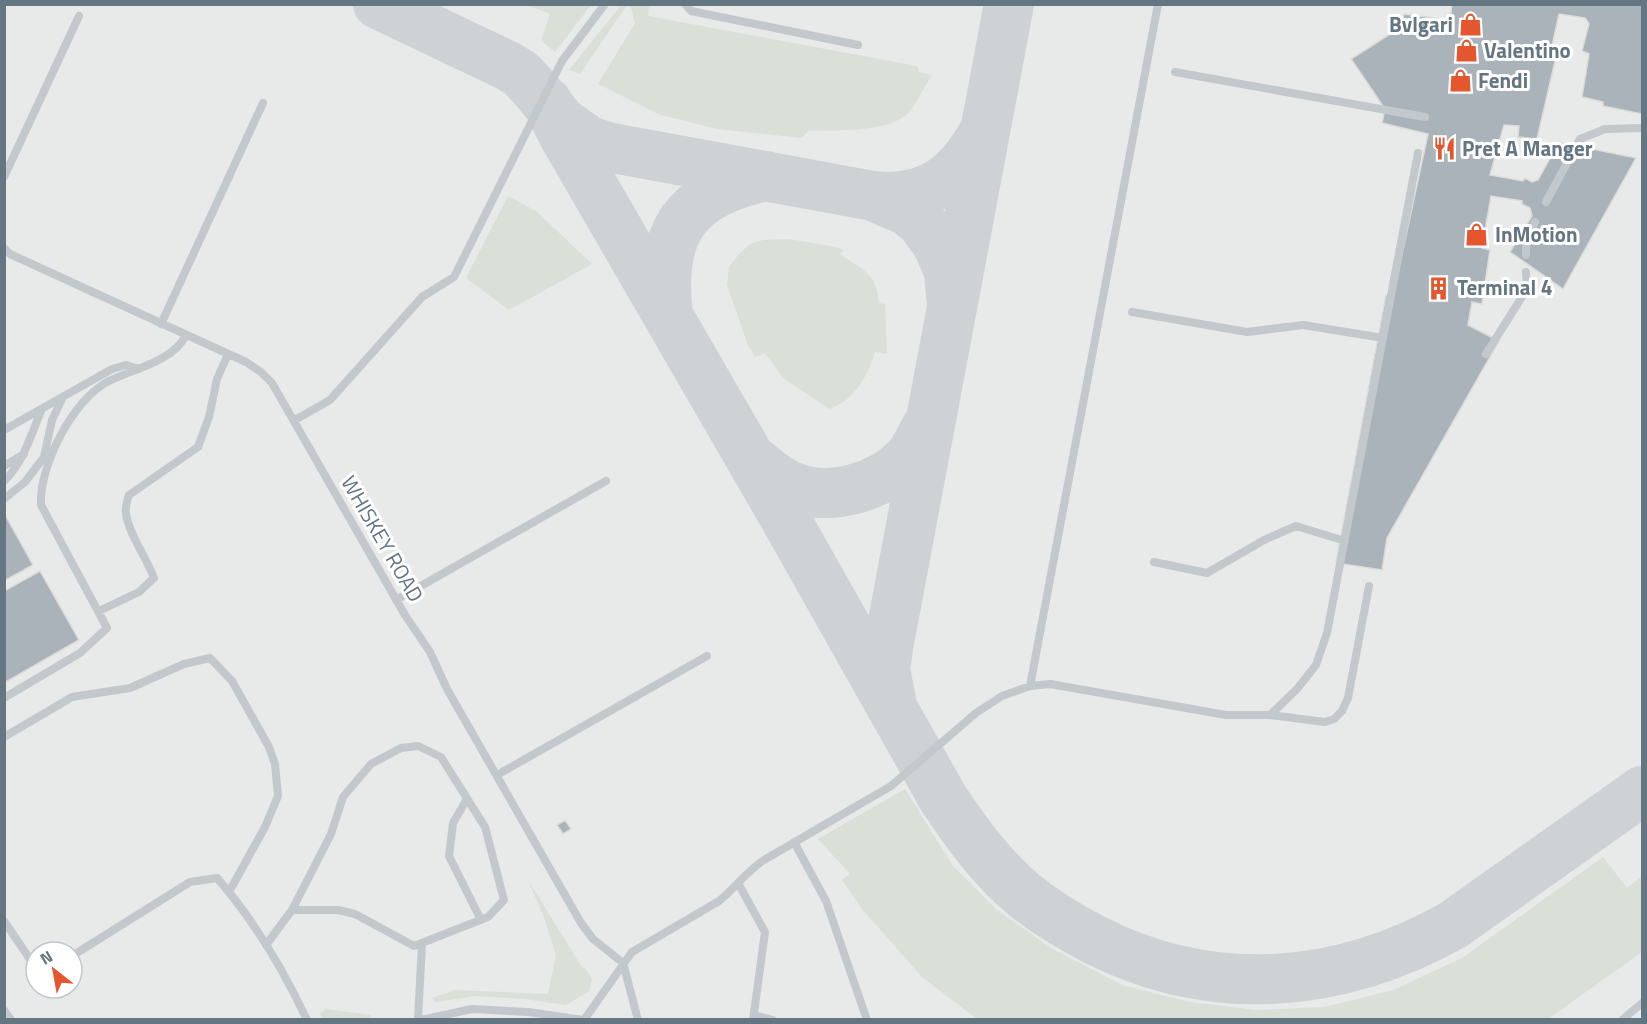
<svg xmlns="http://www.w3.org/2000/svg" width="1647" height="1024" viewBox="0 0 1647 1024" font-family="'Titillium Web',sans-serif">
  <rect width="100%" height="100%" fill="#fafaf8"/>
  <path fill="#e8e9e9" fill-rule="evenodd" d="M5,5H1642V1016L1639,1019L5,1020ZM36,952H72V988H36Z"/>
  <path fill="#dadfd7" d="M527,5L591,4V5L555,52L541,41L550,14Z
    M649,5L648,16L917,66L919,72L932,75C924,87 918,101 909,112C891,133 835,130 808,131L802,138L717,129L658,114L598,84L635,23L631,8L627,5L580,74L569,70L621,5Z
    M508,196L536,211L592,264L509,310L466,278Z
    M789,239L836,247L844,250L840,254C864,271 876,272 879,303L885,304L887,354L875,352C868,376 854,400 830,409L784,379L765,353L755,357L748,345L727,285L729,267L739,254L750,244L763,240Z
    M905,789L953,866L997,910L1051,948L1122,985L1189,1002L1256,1010L1324,1007L1393,990L1462,958L1603,857L1627,888L1642,876V952L1548,1019H977L922,977L862,909L842,880L850,874L818,839Z
    M528,880L583,969L585,968L592,979L589,991L566,1005L524,999L476,996L435,1002L432,998L455,990L548,994L556,955L543,915Z
    M326,1009L371,1015V1019H323L320,1013Z"/>
  <g fill="none" stroke-linecap="round" stroke-linejoin="round">
    <path stroke="#ced2d4" stroke-width="50" d="M378,4L508,66L521,74L535,89L562,122L589,141L607,147L873,196
      M547,102L564,136L785,518L943,798C967,834 991,867 1024,895C1045,912 1070,927 1093,939C1212,1000 1339,989 1453,925L1642,791
      M951,296L949,272L938,245L922,223L908,211L873,196C929,201 958,178 984,132
      M668,316C658,233 684,193 767,176
      M751,458C764,469 777,481 793,487C830,502 881,487 908,458C916,449 921,436 927,426
      M891,700L885,670L888,648L1009,4"/>
  </g>
  <path fill="#aab3b9" stroke="#dcdcda" stroke-width="1.5" d="M1452,4H1642V114L1603,106V102L1582,97L1589,54L1582,51L1589,24L1585,18L1559,14L1550,55L1556,57L1537,139L1518,137L1519,126L1504,125L1490,175L1523,181L1525,178L1532,182L1538,180L1559,142L1636,158L1563,289L1510,252L1532,216L1530,208L1522,204V201L1491,196L1482,248L1490,250L1482,304L1472,302L1468,325L1499,341L1387,538L1382,570L1336,563L1386,295L1393,296L1428,134L1382,123L1385,109L1351,59L1401,27L1404,14L1450,20Z
    M4,513L33,565L4,581Z
    M40,571L79,640L4,683V591Z
    M565,820L571,829L563,834L557,825Z"/>
  <g fill="none" stroke-linecap="round" stroke-linejoin="round">
    <path stroke="#c3c8cc" stroke-width="8" d="M685,4L691,11L858,45
      M1175,72L1425,117
      M4,177L79,16
      M1546,202L1580,139L1605,129L1642,128
      M4,248L10,254L246,362L261,372L272,383L405,615L430,652L447,689L581,923L593,939L623,963
      M1526,255V243L1535,222
      M1132,312L1247,332L1303,325L1383,338
      M161,324L263,103
      M1486,354L1527,289L1526,272
      M295,420L330,400L422,297L454,277L562,61L605,4
      M4,430L112,369L126,365L139,369
      M4,466L24,454
      M4,481C24,462 31,434 42,409
      M4,499L25,482L44,457L52,420L63,397
      M1154,562L1207,573L1264,540L1296,526L1345,541
      M396,600L606,481
      M99,611L139,592L154,578C146,556 130,537 126,514C125,509 127,501 129,495L198,447L209,417L217,379L228,354
      M1030,686L1158,4
      M4,698L80,653L107,628L41,505C39,466 73,399 109,381C133,369 174,361 186,335
      M1270,715L1297,689L1316,665L1327,633L1418,153
      M4,737L72,697L130,688L184,664L210,658L232,681L269,747L275,764L278,796L265,827L229,892
      M497,775L707,656
      M467,799L453,823L449,856L481,920
      M794,842L826,901L867,1020
      M738,883L765,932L753,1020
      M4,921L36,968
      M266,945L292,910L331,834L343,797L371,764L401,748L418,746L441,757L485,827L504,900L488,917L414,946L355,914L338,910H292
      M72,956L190,882L217,878C254,920 283,969 307,1020
      M623,963L638,1020
      M4,1010L11,1020
      M754,1015L773,1020
      M418,1020L422,944
      M421,1020L472,1009L528,1012L583,1020
      M584,1020L632,952L719,901C735,888 747,871 764,860L891,786L976,713L1002,696L1030,686L1050,684L1226,715H1270L1325,722L1334,719L1342,711L1348,698L1369,586
      M1622,1020L1642,1003"/>
  </g>
  <defs>
    <symbol id="shop-bare" viewBox="-9 -9 18 18"><path d="M-5-2.5h2.3a2.7 3.5 0 0 1 5.4 0H5L5.5 6h-11ZM-1.5-2.5h3a1.5 2.3 0 0 0-3 0Z" fill="#e4572e" stroke="#fff" stroke-width="2.5" paint-order="stroke"/></symbol>
    <symbol id="restaurant-bare" viewBox="-9 -9 18 18"><path d="M-5-6h1v4h1v-4h1v4h1v-4h1v5L-1.5 .5V6h-2V.5L-5-1ZM5-6V6H3V1.5H1.5Q1.5-4 5-6Z" fill="#e4572e" stroke="#fff" stroke-width="2.5" paint-order="stroke"/></symbol>
    <symbol id="building-bare" viewBox="-9 -9 18 18"><path d="M-4-6H4V6H1V3H-1V6H-4ZM-2.5-4.3h1.7v1.8h-1.7ZM.8-4.3h1.7v1.8H.8ZM-2.5-1h1.7V.8h-1.7ZM.8-1h1.7V.8H.8Z" fill="#e4572e" stroke="#fff" stroke-width="2.5" paint-order="stroke"/></symbol>
  </defs>
  <g fill-rule="evenodd">
    <use href="#shop-bare" x="1454" y="8" width="33" height="33"/>
    <use href="#shop-bare" x="1450" y="34" width="33" height="33"/>
    <use href="#shop-bare" x="1444" y="64" width="33" height="33"/>
    <use href="#restaurant-bare" x="1428" y="132" width="33" height="33"/>
    <use href="#shop-bare" x="1460" y="218" width="33" height="33"/>
    <use href="#building-bare" x="1422" y="272" width="33" height="33"/>
  </g>
  <g text-anchor="middle" stroke-width="6" stroke-linejoin="round" paint-order="stroke">
    <g font-size="21" font-weight="bold" fill="#657683" stroke="#fff" text-anchor="start">
      <text x="1453" y="32" text-anchor="end">Bvlgari</text>
      <text x="1484" y="58">Valentino</text>
      <text x="1478" y="88">Fendi</text>
      <text x="1462" y="156">Pret A Manger</text>
      <text x="1495" y="242">InMotion</text>
      <text x="1457" y="295">Terminal 4</text>
    </g>
    <g font-size="21" fill="#657683" stroke="#fff">
      <text transform="translate(382 539) rotate(60)" y="7">WHISKEY ROAD</text>
    </g>
  </g>
  <rect width="1647" height="1024" fill="none" stroke="#657683" stroke-width="12"/>
  <g transform="translate(54 970) rotate(329)"><circle r="28" fill="#ffffff" stroke="#c1c8cd" stroke-width="1.5"/>
  <path d="M0-4.5L10 22L0 15L-10 22Z" fill="#e4572e"/>
  <text y="-9" font-size="16" font-weight="bold" text-anchor="middle" fill="#657683">N</text>
  </g>
</svg>
